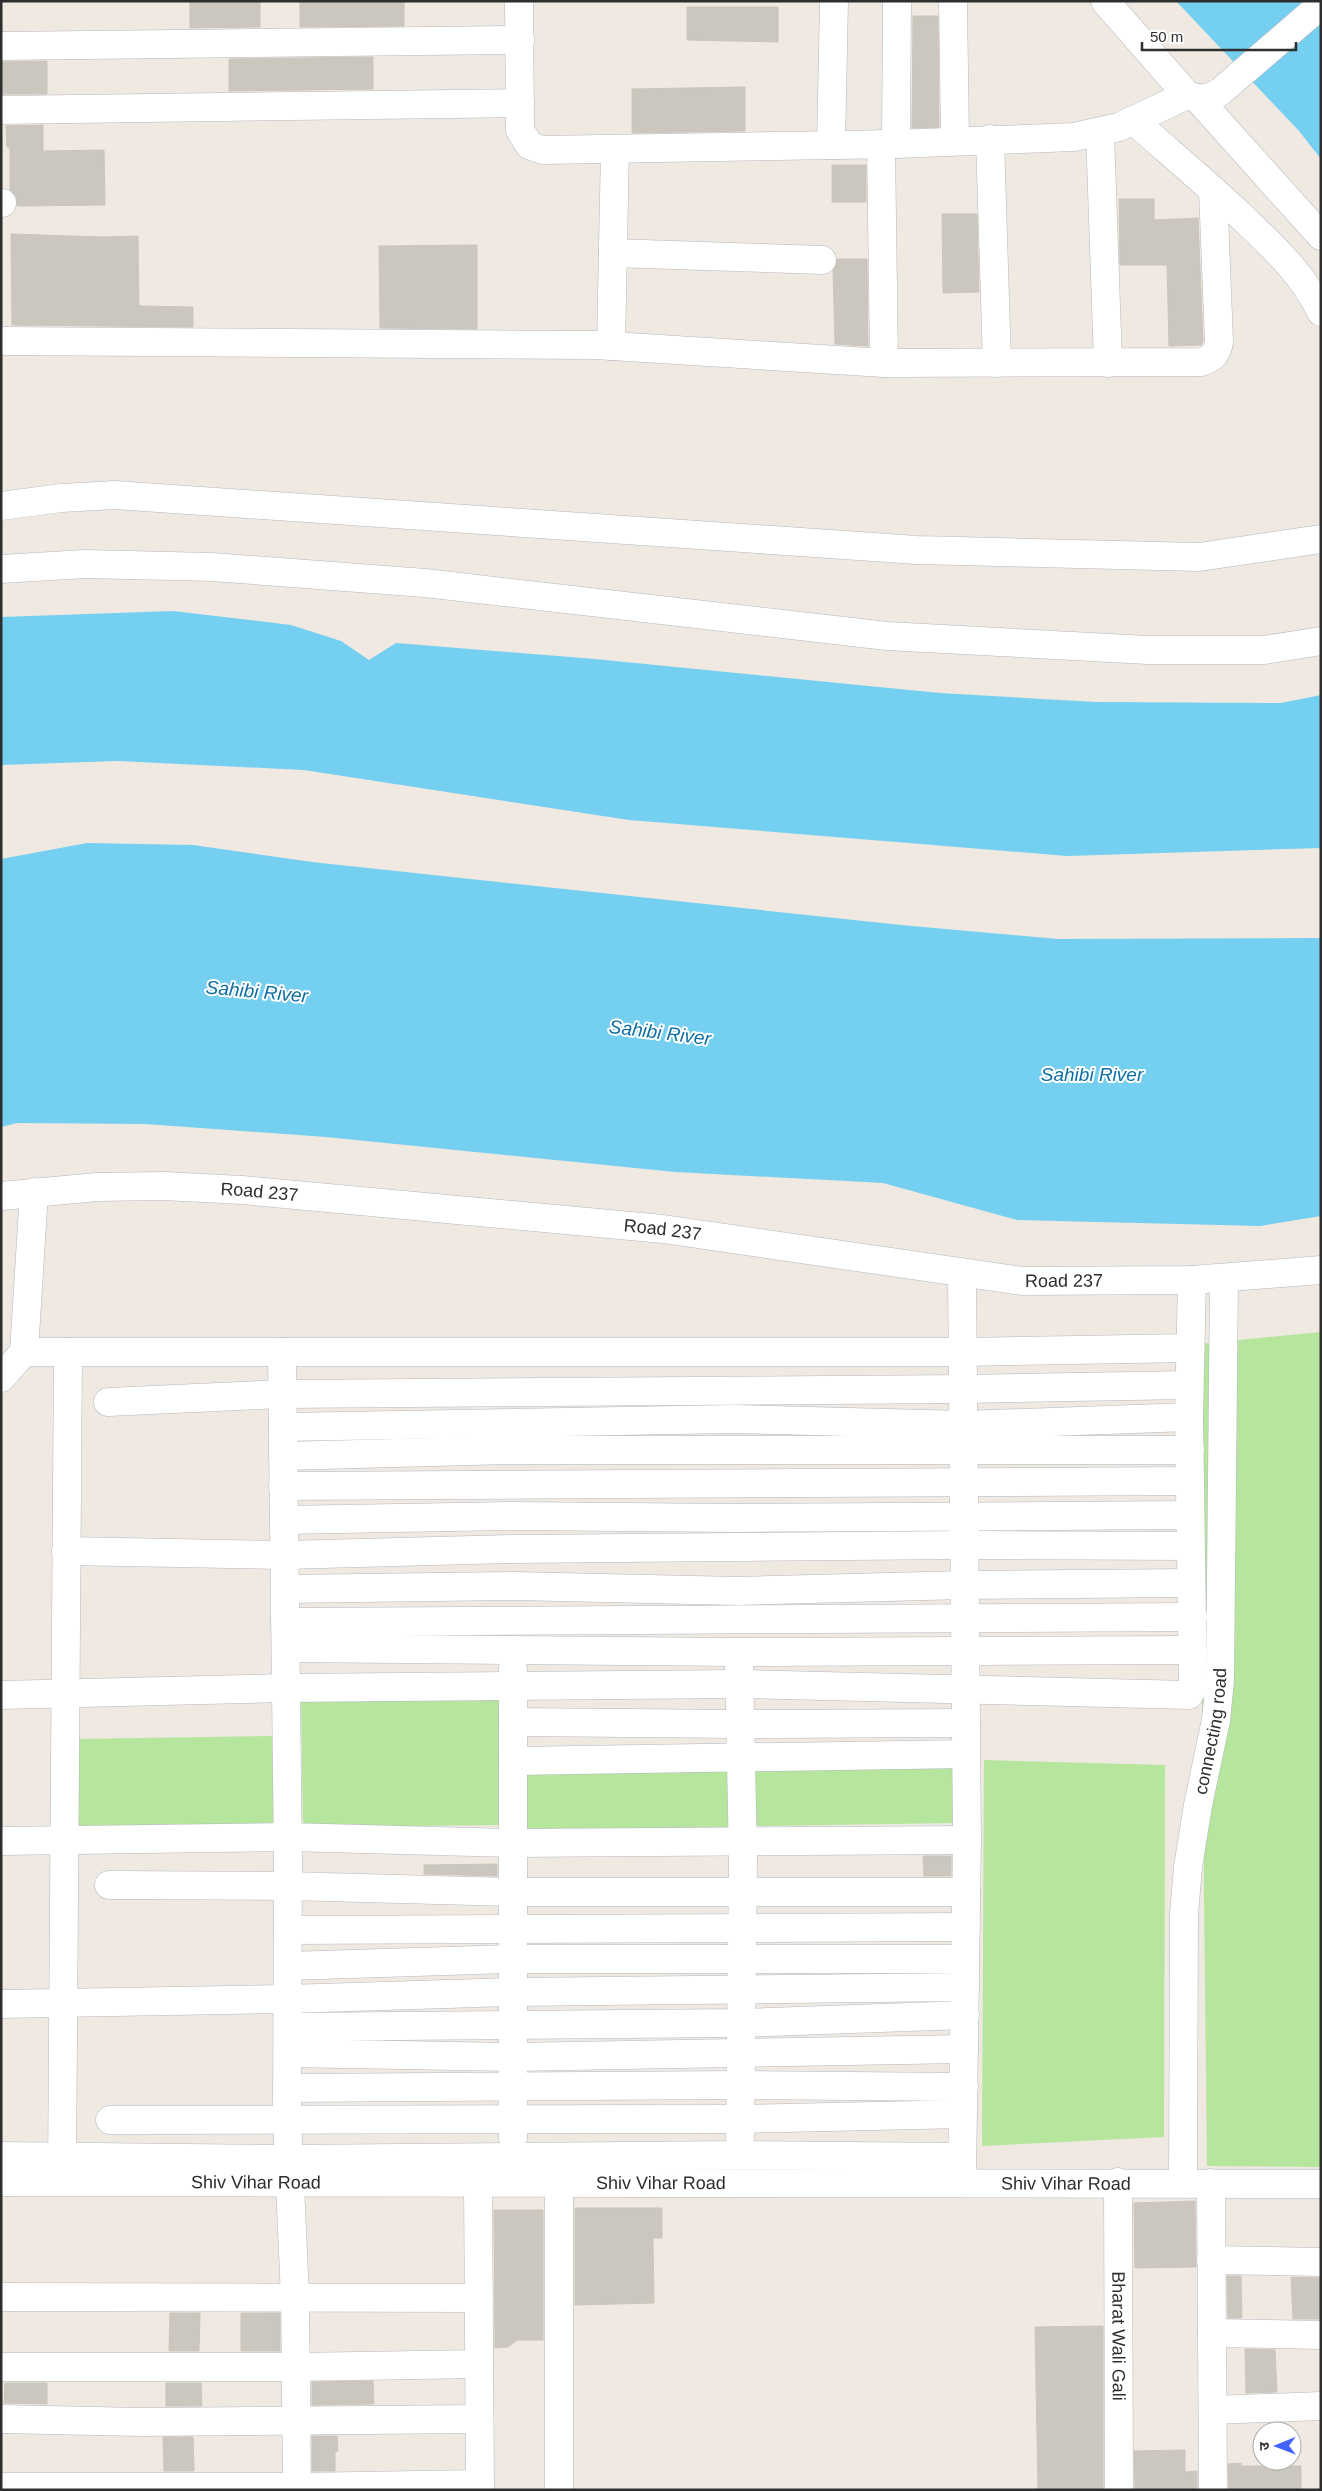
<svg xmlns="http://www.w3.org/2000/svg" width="1322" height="2491" viewBox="0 0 1322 2491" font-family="Helvetica,'Noto Sans Devanagari',sans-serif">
  <rect width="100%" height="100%" fill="#efe9e1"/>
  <path fill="#b6e59e" d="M1321,1332V2167L1207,2166L1198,1344Z
    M501,1696L504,1825L303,1827L301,1698Z
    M277,1736L278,1824L76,1827L75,1739Z
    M954,1759L956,1823L754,1826L752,1763Z
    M984,1760L1165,1765L1164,2137L982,2146Z
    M735,1767L736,1829L527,1832L526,1770Z"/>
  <path fill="#75cff0" d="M1176,1H1321V159L1299,131Z
    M173,611L291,625L341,641L369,660L396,643L595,659L940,693L1096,702L1281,703L1321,695V848L1067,856L629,820L304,770L117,761L1,765V617Z
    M87,843L193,845L312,862L901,925L1058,939L1321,938V1216L1260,1226L1017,1220L883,1183L675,1172L326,1137L145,1124L17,1123L1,1127V859Z"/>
  <path fill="#cbc7bf" stroke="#cbc5ba" d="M190,1H260V27L190,28Z
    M300,1H404V26L300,27Z
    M687,7H778V42L687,40Z
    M913,16H938L939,127L912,128Z
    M373,57V89L229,91V59Z
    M47,61V94H1V62Z
    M745,87V131L632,133V89Z
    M43,125V151L104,150L105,205L17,206L16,196L10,190V147H7L6,126Z
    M832,165H866V202H832Z
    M1119,199H1154V220L1198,218L1203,341L1201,345L1169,346L1167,265H1120Z
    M942,214H977L979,292L943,293Z
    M11,234L103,237L138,236L139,306L193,307V327L12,325Z
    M477,245V329L380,328L379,246Z
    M837,259H867L868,346L835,344L833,271Z
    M923,1856H951V1876H924Z
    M497,1864V1876L424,1874V1865Z
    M1195,2201L1196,2267L1135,2268L1134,2203Z
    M575,2208H662V2238H653L654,2303L575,2305Z
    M494,2210H543V2340H517L508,2347L495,2348Z
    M1227,2276H1241L1242,2318H1228Z
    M1291,2277L1321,2278V2319H1293Z
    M170,2313H200L199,2351H169Z
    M241,2313H280V2351H241Z
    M1103,2326V2490H1038L1035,2327Z
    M1245,2349L1275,2350L1277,2392L1246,2393Z
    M373,2381L374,2404L312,2405V2382Z
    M5,2383H47V2404L4,2403Z
    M166,2383H201L202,2406H166Z
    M312,2436H337L338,2451L335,2452V2471H312Z
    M163,2437H193L194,2471H164Z
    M1185,2450V2472L1197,2471V2490H1135L1134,2451Z
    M1241,2463V2466H1301V2490H1229L1228,2464Z"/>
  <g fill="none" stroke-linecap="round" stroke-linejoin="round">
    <defs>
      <g id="minor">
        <path d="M519,1L520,130L529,145L542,150L896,144L1074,137L1119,127L1187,95"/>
        <path d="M953,1L955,141"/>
        <path d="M1105,1L1187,95C1201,100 1209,100 1221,91L1321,5"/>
        <path d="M1,46L520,40"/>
        <path d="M1198,99L1321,236"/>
        <path d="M1,110L520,103"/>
        <path d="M1133,120C1169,152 1206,183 1241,216C1271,245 1303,273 1321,312"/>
        <path d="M1100,132L1108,363"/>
        <path d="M990,139L997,363"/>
        <path d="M881,144L884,363"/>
        <path d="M896,144L897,1"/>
        <path d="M831,145L834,1"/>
        <path d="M1,203H2"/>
        <path d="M613,253L822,260"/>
        <path d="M1,341L596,345L884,363L1201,362C1213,358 1217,354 1219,342L1213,190"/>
        <path d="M611,346L615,149"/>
        <path d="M1,506L61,498L115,495L917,550L1199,557L1321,539"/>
        <path d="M1,569L85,564L212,567L425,583L887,636L1072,646L1148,650H1264L1321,641"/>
        <path id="s1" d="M1,1196L97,1187L163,1186L242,1190L663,1229L1022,1281L1192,1280L1321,1270"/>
        <path d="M24,1352H964L1189,1348"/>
        <path d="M282,1352L288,1860L287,2119L295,2297L297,2490"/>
        <path d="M1,1378L24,1352L34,1192"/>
        <path d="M108,1402L282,1394L964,1389L1189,1385"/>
        <path d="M283,1427L734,1419L965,1425L1189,1417"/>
        <path d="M283,1456L513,1450H1190"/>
        <path d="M283,1486L1190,1481"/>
        <path d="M284,1520L513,1516L736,1518L1190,1515"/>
        <path d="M66,1551L284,1555L513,1549L965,1545L1190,1546"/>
        <path d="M285,1589L513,1586L738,1591L965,1585L1191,1583"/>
        <path d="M285,1622L1193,1617"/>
        <path d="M286,1648L739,1652L1192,1650"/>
        <path d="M739,1666L743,1857L740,2138"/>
        <path d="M513,1669V2138"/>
        <path d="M1,1695L286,1688L740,1684L1189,1695L1193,1688L1189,1417L1192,1280"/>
        <path d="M513,1722L740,1724L966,1723"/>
        <path d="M513,1761L966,1754"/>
        <path d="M1,1841L288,1837L513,1843L967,1840"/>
        <path d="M109,1885L288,1886L513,1892H966"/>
        <path d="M288,1930L966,1927"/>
        <path d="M288,1966L513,1959H965"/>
        <path d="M1,2004L288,1999L513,1992L965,1987"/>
        <path d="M288,2027L741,2023L965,2015"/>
        <path d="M288,2053L513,2057L964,2049"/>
        <path d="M287,2088L741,2085L964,2087"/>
        <path d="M110,2120L740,2119L963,2114"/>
        <path d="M1,2156L290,2159L740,2155L962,2157"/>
        <path d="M62,2175L68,1352"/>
        <path d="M962,2176L967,1840L962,1273"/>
        <path id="s2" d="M1,2182L1321,2184"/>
        <path d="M478,2182L480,2490"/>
        <path d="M559,2182V2490"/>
        <path id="s3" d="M1118,2182L1119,2490"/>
        <path id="s4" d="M1183,2183L1184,1914L1188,1867L1198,1805L1216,1720L1220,1680L1224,1279"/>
        <path d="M1211,2183L1213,2490"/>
        <path d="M1211,2260L1321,2262"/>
        <path d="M1,2297L479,2298"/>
        <path d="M1212,2333L1321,2335"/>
        <path d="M1,2367H295L479,2364"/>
        <path d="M1213,2410L1321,2406"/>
        <path d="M1,2419L141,2422L479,2419"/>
        <path d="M1,2487H297L480,2484"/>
      </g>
    </defs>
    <use href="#minor" stroke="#b4b7c1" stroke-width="29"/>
    <use href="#minor" stroke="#fff" stroke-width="28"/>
  </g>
  <g text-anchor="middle" stroke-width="4" stroke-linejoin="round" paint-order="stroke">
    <g font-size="18" fill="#2e2e2e" stroke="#fff">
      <text dy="6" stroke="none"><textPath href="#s1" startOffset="259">Road 237</textPath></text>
      <text dy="6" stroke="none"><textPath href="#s1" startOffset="664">Road 237</textPath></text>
      <text dy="6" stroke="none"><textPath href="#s1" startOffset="1069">Road 237</textPath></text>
      <text dy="6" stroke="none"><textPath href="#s4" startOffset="454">connecting road</textPath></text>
      <text dy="6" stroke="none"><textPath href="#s2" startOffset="660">Shiv Vihar Road</textPath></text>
      <text dy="6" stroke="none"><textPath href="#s2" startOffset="1065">Shiv Vihar Road</textPath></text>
      <text dy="6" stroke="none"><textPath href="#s2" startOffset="255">Shiv Vihar Road</textPath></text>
      <text dy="6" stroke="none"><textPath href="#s3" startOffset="154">Bharat Wali Gali</textPath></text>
    </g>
    <g font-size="19" font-style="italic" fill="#0d6fa3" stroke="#fff">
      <text transform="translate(257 991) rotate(5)" y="7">Sahibi River</text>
      <text transform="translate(660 1032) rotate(7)" y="7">Sahibi River</text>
      <text x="1092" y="1081">Sahibi River</text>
    </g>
  </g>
  <rect width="1322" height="2491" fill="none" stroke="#2e2e2e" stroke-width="5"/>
  <g transform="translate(1277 2446) rotate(269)"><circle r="24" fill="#ffffff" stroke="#ababab"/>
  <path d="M0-4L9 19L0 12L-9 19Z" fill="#4264fb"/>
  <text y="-8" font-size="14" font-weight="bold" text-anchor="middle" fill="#2e2e2e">उ</text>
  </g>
  <path d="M1142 42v8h154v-8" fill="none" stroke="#2e2e2e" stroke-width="2.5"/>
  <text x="1150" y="42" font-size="15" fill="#2e2e2e" stroke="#ffffff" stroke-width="4" paint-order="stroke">50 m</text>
</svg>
